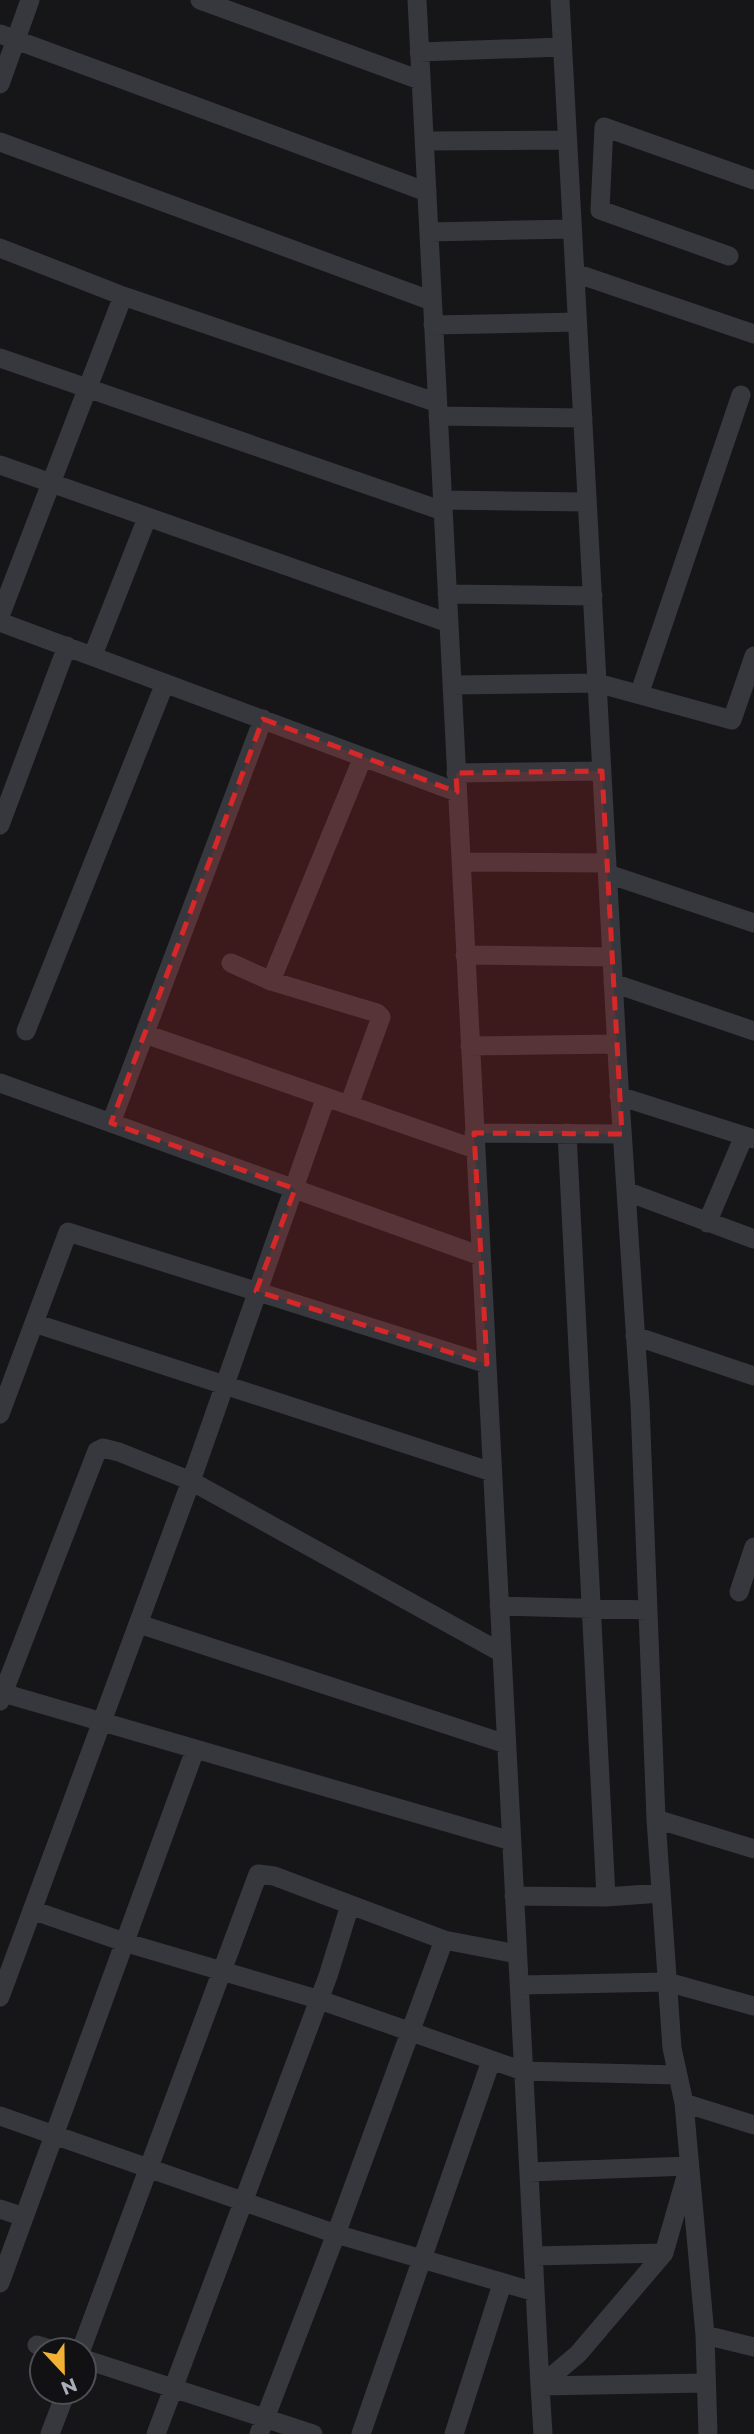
<svg xmlns="http://www.w3.org/2000/svg" width="754" height="2434" viewBox="0 0 754 2434" font-family="Montserrat,sans-serif">
  <rect width="100%" height="100%" fill="#161618"/>
  <g fill="none" stroke-linecap="round" stroke-linejoin="round">
    <path stroke="#37383d" stroke-width="19" d="M200,0L420,80
      M417,0C456,795 500,1591 540,2386L706,2383
      M560,0L618,1069L640,1404L656,1819L672,2048L684,2103L705,2335L708,2434
      M0,34L427,192
      M419,52L562,47
      M0,84L30,0
      M424,141L567,140
      M0,142L432,301
      M429,232L572,229
      M0,248L123,296L435,402
      M729,256L600,210L604,127L754,180
      M575,273L754,334
      M433,325L577,322
      M0,358L443,511
      M438,416L583,418
      M0,465L446,622
      M442,500L587,502
      M447,594L593,596
      M0,616L123,296
      M0,622L457,792
      M93,655L147,518
      M452,685L597,683L732,720L754,656
      M640,692L741,395
      M456,773L602,771
      M0,825L67,646
      M461,862L607,863
      M608,874L754,923
      M465,955L612,957
      M231,963L271,981
      M613,983L754,1031
      M26,1031L165,683
      M145,1034L475,1149
      M470,1046L616,1044
      M0,1083L481,1256
      M619,1096L754,1139
      M349,1105L381,1017L377,1013L271,981L363,757
      M111,1123L263,719
      M474,1133L622,1134
      M628,1192L754,1239
      M707,1223L744,1136
      M34,1323L492,1472
      M635,1336L754,1376
      M0,1414L68,1232L487,1364
      M739,1592L754,1547
      M499,1606L648,1610
      M139,1624L506,1744
      M3,1693L511,1841
      M0,1701L97,1451L103,1448L119,1452L191,1481L502,1653
      M656,1819L754,1849
      M514,1896L606,1897L567,1133
      M606,1897L661,1893
      M32,1910L127,1943L317,1999L523,2071L677,2075
      M521,1985L667,1982L754,2006
      M0,1997L191,1481L326,1097
      M684,2103L754,2125
      M0,2116L336,2234L444,1940
      M529,2172L689,2166L664,2253L533,2256
      M0,2209L24,2217
      M0,2283L195,1750
      M705,2335L754,2347
      M37,2345L54,2350
      M81,2350L258,1874L274,1876L444,1940L517,1954
      M84,2359L313,2434
      M50,2434L66,2392
      M156,2434L328,1976L350,1905
      M259,2434L336,2234L535,2292
      M361,2434L491,2061
      M454,2434L502,2284
      M543,2434L540,2386L578,2354L664,2253"/>
  </g>
  <path fill="#d62828" fill-opacity="0.2" stroke="#d62828" stroke-width="5" stroke-dasharray="14 9" stroke-linejoin="round" d="M263,719L457,792L456,773L602,771L622,1134L474,1133L487,1364L256,1291L295,1189L111,1123Z"/>
  <g transform="translate(63 2371) rotate(158)"><circle r="33" fill="#111113" stroke="#4d4f55" stroke-width="2"/>
  <path d="M0-5L12 26L0 18L-12 26Z" fill="#f2b134"/>
  <text y="-10" font-size="19" font-weight="bold" text-anchor="middle" fill="#a8adb8">N</text>
  </g>
</svg>
